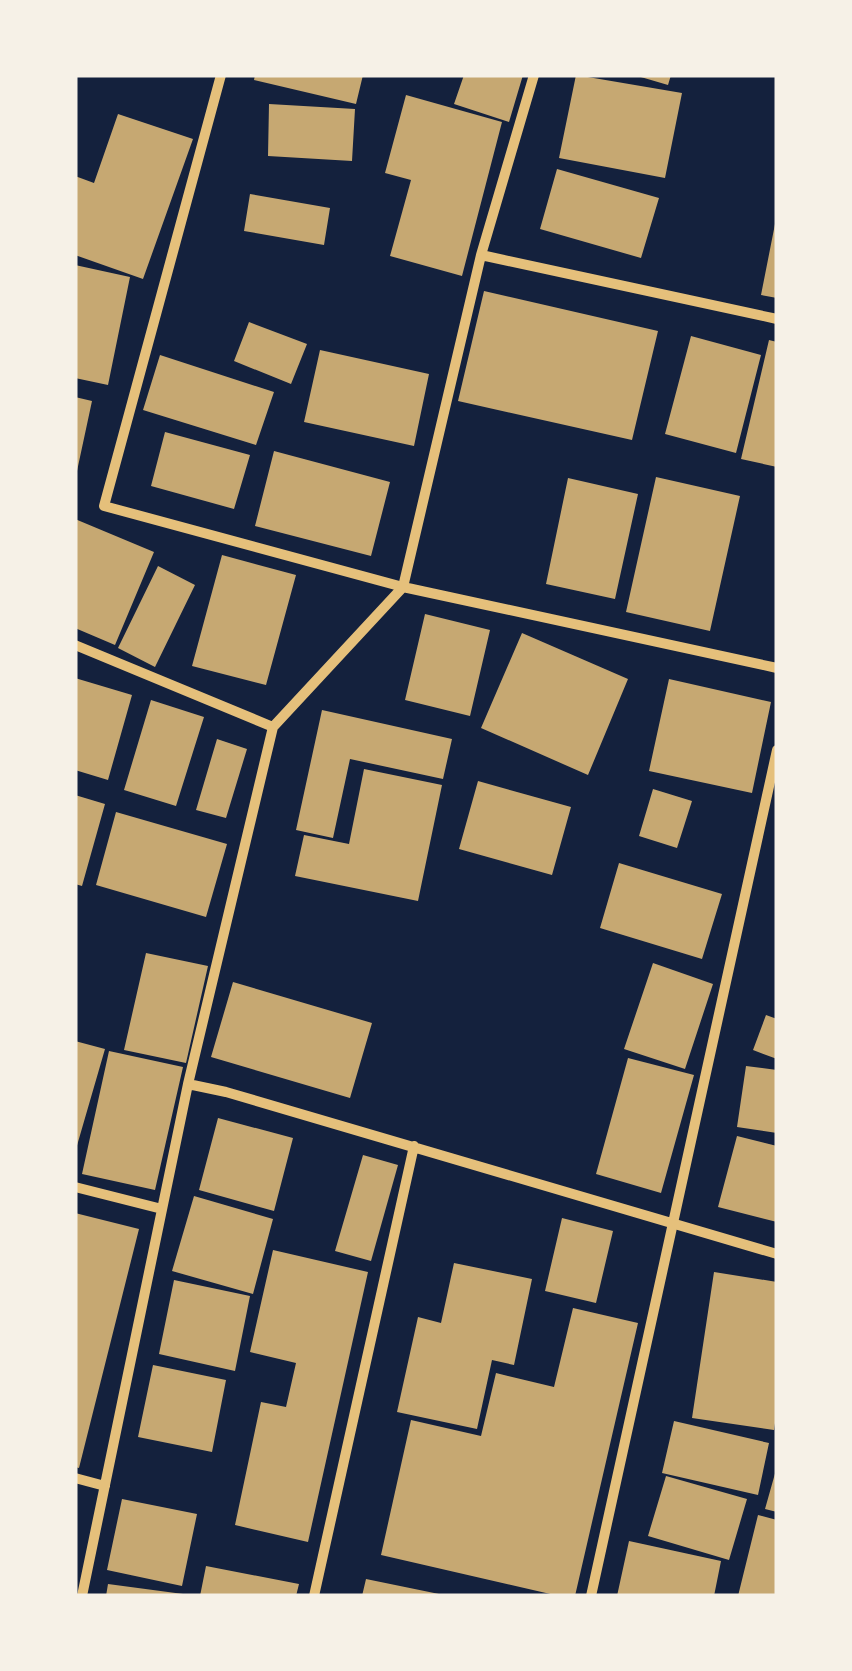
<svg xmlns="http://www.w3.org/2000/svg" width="852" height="1671" viewBox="0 0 852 1671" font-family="'DejaVu Sans',sans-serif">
  <rect width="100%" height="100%" fill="#14213d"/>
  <path fill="#c6a872" d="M255,75H363L356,104L254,80Z
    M464,75H523L509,122L454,104Z
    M576,75L682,93L665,178L559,158Z
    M634,75H671L668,85Z
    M406,95L502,122L462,276L390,256L411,180L385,173Z
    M269,104L355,109L352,161L268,156Z
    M118,114L193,139L143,279L75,255V176L94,183Z
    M557,169L659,198L641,258L540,229Z
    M250,194L330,208L324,245L244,231Z
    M775,224H777V298L761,295Z
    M75,265L130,277L108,385L75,378Z
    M484,291L658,331L632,440L458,401Z
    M249,322L307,344L291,384L234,361Z
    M691,336L761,355L736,453L665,434Z
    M769,340L777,342V467L741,459Z
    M320,350L429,374L414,446L304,422Z
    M160,355L274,392L256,445L143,410Z
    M75,397L92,401L77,471H75Z
    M165,432L250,455L234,509L151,486Z
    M274,451L390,482L371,556L255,526Z
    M656,477L740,496L710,631L626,612Z
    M568,478L638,494L615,599L546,584Z
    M75,519L154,552L115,645L75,628Z
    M222,555L296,575L266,685L192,666Z
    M158,566L195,585L155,667L118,648Z
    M425,614L490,630L470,716L405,700Z
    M522,633L628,679L588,775L481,728Z
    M75,678L132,695L108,780L75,770Z
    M669,679L771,702L752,793L649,771Z
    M151,700L204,717L176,806L124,790Z
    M322,710L452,739L443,779L350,759L333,838L296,830Z
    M217,739L247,749L226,818L196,810Z
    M364,769L442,785L418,901L295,876L304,835L349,844Z
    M478,781L571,807L552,875L459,849Z
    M653,789L692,801L677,848L639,836Z
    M75,795L105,804L82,886L75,884Z
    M116,812L227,844L206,917L96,885Z
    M619,863L722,894L702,959L600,928Z
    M146,953L208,966L186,1063L124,1050Z
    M653,963L713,984L685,1069L624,1049Z
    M233,982L372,1023L350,1098L211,1057Z
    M766,1015L777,1019V1059L753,1050Z
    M75,1041L105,1049L76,1149H75Z
    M109,1051L183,1067L155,1190L82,1174Z
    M628,1058L694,1075L661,1193L596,1174Z
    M746,1066L777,1070V1133L737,1127Z
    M218,1118L293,1138L274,1211L199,1190Z
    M737,1136L777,1146V1222L718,1207Z
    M363,1155L398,1165L371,1261L335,1251Z
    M194,1196L273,1219L253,1294L172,1271Z
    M75,1213L139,1229L79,1468L75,1467Z
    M562,1218L613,1231L596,1303L545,1291Z
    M273,1250L368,1272L308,1542L235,1525L261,1402L286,1407L296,1363L250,1352Z
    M454,1263L532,1279L514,1365L492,1360L477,1429L397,1412L418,1317L441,1323Z
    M714,1272L777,1282V1409L774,1430L692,1418Z
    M174,1280L250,1296L235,1371L159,1354Z
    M573,1308L638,1323L575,1596H559L381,1555L411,1420L481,1436L496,1373L554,1387Z
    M153,1365L226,1380L212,1452L138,1437Z
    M674,1421L769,1443L758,1495L662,1473Z
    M776,1470H777V1512L765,1509Z
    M666,1476L747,1499L729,1560L648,1536Z
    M122,1499L197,1514L182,1586L107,1570Z
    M758,1515L777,1520V1596H738Z
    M629,1541L721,1561L714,1596H617Z
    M206,1566L299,1584L296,1596H200Z
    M366,1579L439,1594V1596H362Z
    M108,1584L183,1594V1596H106Z"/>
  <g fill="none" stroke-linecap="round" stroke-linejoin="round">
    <path stroke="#e5c07b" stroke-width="10" d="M221,75L104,506L403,587L777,668
      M534,75L481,255L777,319
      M75,645L273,727L188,1084
      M273,727L403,587L481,255
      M75,1187L162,1209
      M75,1478L105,1486
      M82,1596L188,1084L226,1092L777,1254
      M314,1596L414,1146
      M591,1596L777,750"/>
  </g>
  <rect width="852" height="1671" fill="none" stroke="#f6f1e7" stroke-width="155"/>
</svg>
